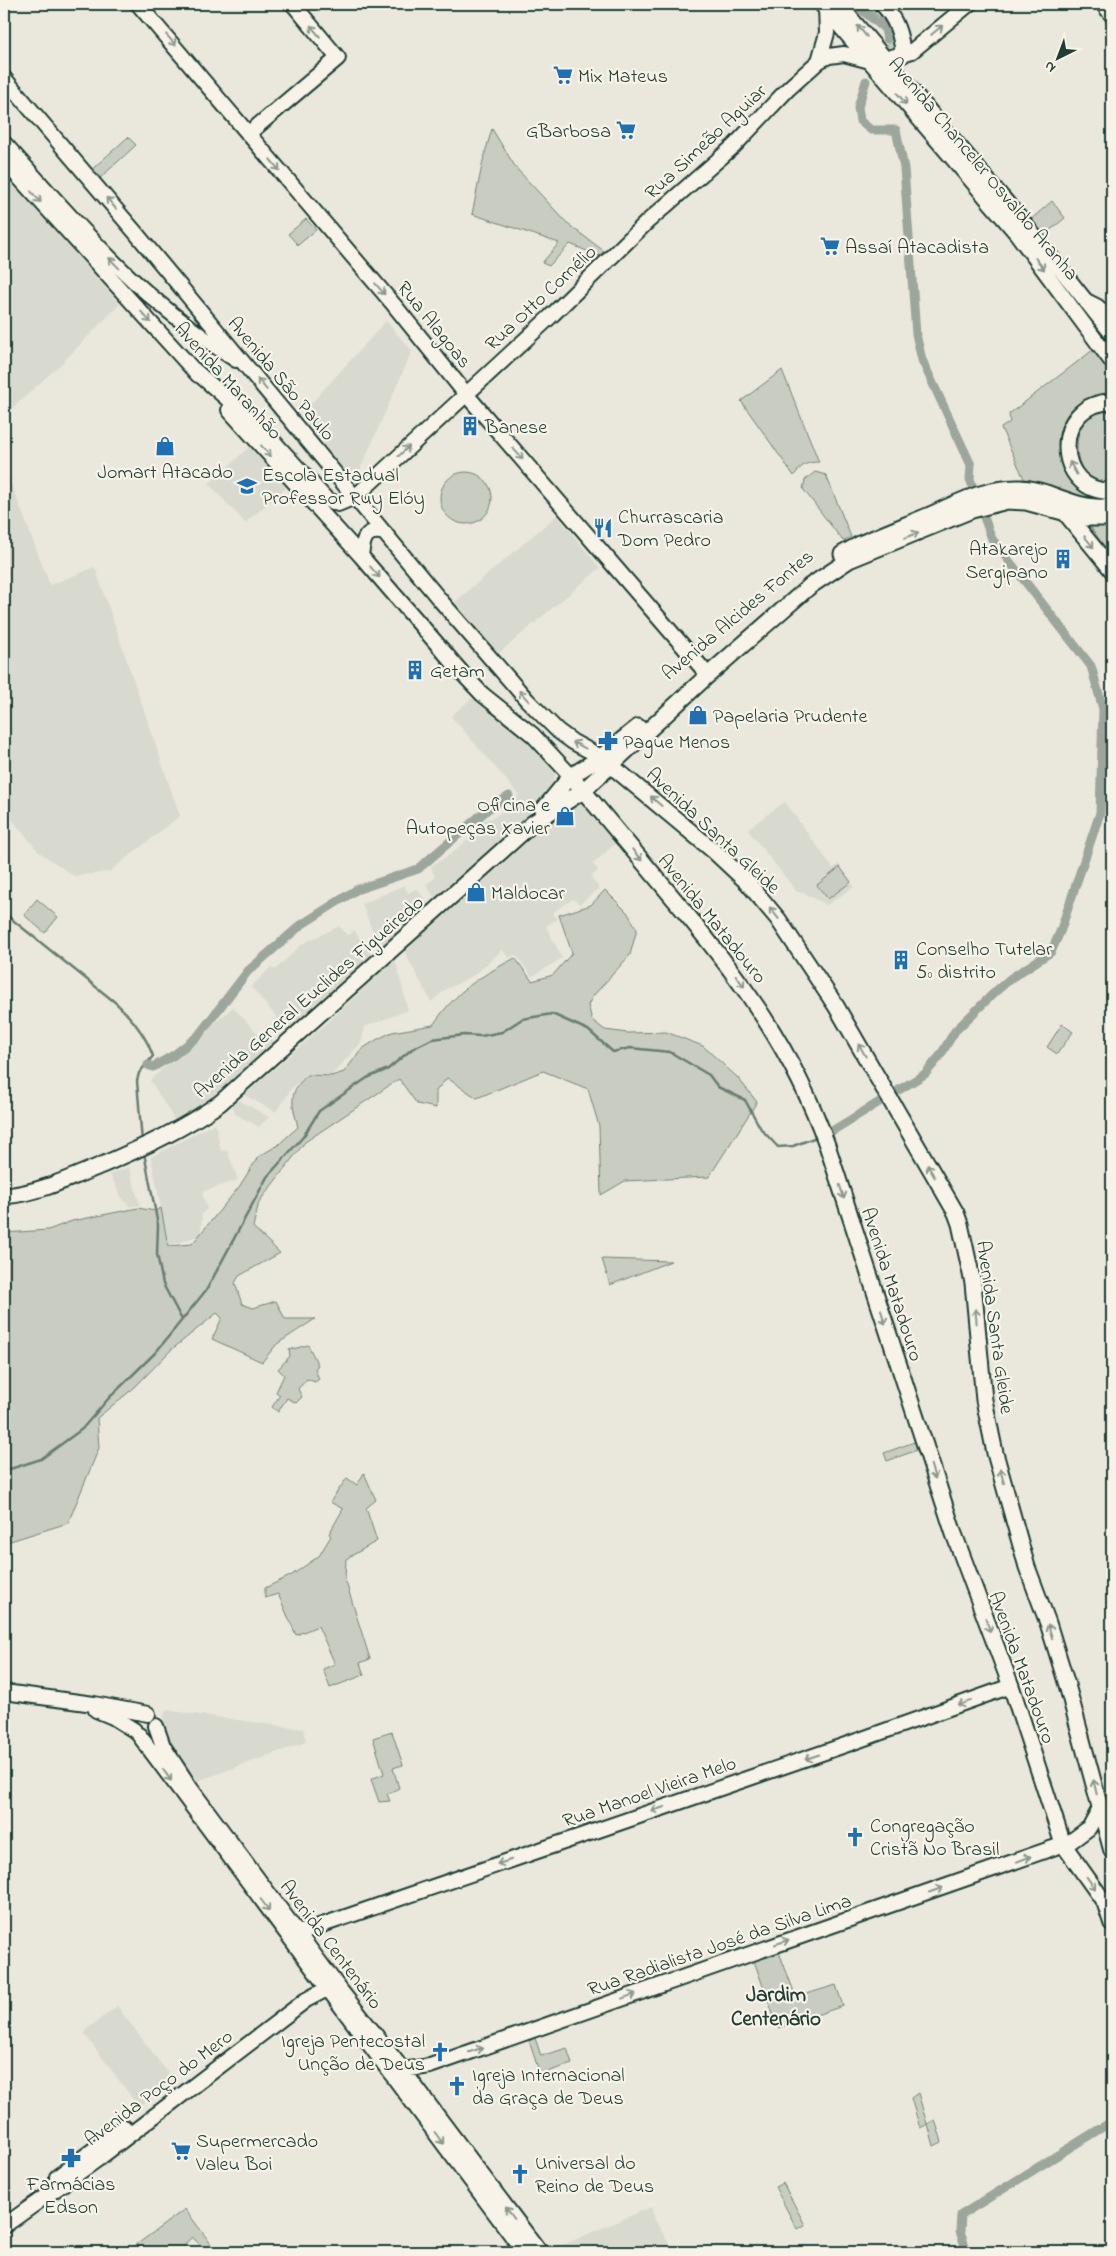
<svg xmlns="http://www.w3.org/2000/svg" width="1116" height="2256" viewBox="0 0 1116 2256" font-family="'Indie Flower',sans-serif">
  <rect width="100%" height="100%" fill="#eae8dd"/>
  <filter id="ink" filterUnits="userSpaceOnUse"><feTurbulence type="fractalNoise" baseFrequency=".02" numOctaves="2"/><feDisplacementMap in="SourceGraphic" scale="10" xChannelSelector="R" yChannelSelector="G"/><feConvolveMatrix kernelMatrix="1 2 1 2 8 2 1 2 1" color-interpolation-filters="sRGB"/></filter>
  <g filter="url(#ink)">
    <path fill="#d9dacf" d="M4,173L120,304L63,362L4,416Z
      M386,321L412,351L360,470L368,479L357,491L297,419Z
      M250,446L286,488L245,523L209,484Z
      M4,465L50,585L95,567L180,816L109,872L74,876L39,852L4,810Z
      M557,515L600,568L498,654L455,602Z
      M473,697L519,732L555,773L552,792L532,821L438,904L426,884L435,878L431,866L451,854L476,832L473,826L483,820L493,818L507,808L519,795L451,716Z
      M579,799L615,844L593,864L598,870L591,877L599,888L580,904L573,899L552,913L558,919L546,926L562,958L532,977L516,955L509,958L502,950L476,974L445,990L431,1002L403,949L545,821Z
      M785,802L833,868L839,864L854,887L827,905L804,893L797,892L747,829Z
      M404,885L408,893L417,888L431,909L380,952L371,940L377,935L371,928L362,904Z
      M339,926L348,936L354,930L373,958L290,1033L251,987L271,967L275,970L302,944Z
      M395,959L408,1010L365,1027L361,1043L331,1076L308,1075L292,1088L276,1112L244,1095L328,1022Z
      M233,1007L259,1035L265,1031L278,1046L224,1095L177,1124L150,1080Z
      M237,1099L269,1117L259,1127L235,1114L232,1103Z
      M215,1123L221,1151L227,1150L238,1180L202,1192L207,1209L202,1214L201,1235L168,1246L151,1157Z
      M129,1167L140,1205L130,1207L121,1197L110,1174Z
      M165,1710L304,1729L306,1742L198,1781L167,1740L163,1724Z
      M117,2006L175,2082L143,2104H137L85,2035L86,2030Z
      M651,2207L656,2222L674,2252L549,2251Z"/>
    <path fill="#c8ccc1" stroke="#74847a" d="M860,4L875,5L894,30L903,47L891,56L886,50C887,44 890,40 889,34C889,21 870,10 860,4Z
      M492,129L516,168L569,225L604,251L599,256L570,244L549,266L542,263L559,243L472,214L484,156Z
      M128,137L136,145L98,180L90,171Z
      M1052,201L1065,218L1042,237L1028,222Z
      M306,219L316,230L298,245L288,234Z
      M1093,350L1112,373V397L1088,403L1064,461L1112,497V502L1079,498L1025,481L1001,428L1010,422L1009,414Z
      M782,370L819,462C807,462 801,465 794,476L741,401Z
      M1112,411V485H1109C1104,483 1096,482 1091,479C1072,465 1072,426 1093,414C1099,411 1106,411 1112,411Z
      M440 498a26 26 0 1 1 52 0a26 26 0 1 1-52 0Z
      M815,472L826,475L851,537L843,541L803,489L805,480Z
      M1112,524V558L1090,526Z
      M840,867L851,882L828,899L817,885Z
      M605,890L627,912L637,929L630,955L593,996L588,1005L592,1020L605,1030L628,1033L666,1032L703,1046L738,1078L757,1102L709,1177L625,1181L601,1195L599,1126L588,1089L543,1071L477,1098L447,1078L436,1091V1108L417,1104L399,1079L305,1142L259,1202L253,1227L280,1253L239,1276L235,1283L242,1304L253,1308L276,1301L285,1319H315L277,1344L262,1362L212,1339L222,1318L217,1313L171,1350L135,1387L97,1418L99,1448L68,1523L4,1543V1233L48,1230L72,1221L138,1208L155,1211L161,1208L168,1246L192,1244L239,1187L258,1157L278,1145L298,1127C292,1104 287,1092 308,1075L331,1076L344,1072L362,1049L376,1040L392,1032L433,1025C458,989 478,978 515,958L532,981L553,975L572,953L559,915L591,905Z
      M37,899L58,917L45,933L24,915Z
      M1062,1024L1073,1032L1057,1054L1047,1047Z
      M602,1259L671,1261L610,1285Z
      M308,1345L318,1365L315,1369L319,1379L315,1382L307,1379L298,1389L302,1397L296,1403L287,1398L278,1412L272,1407L280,1395L276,1392L284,1375L278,1369L290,1356L289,1350Z
      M917,1441L920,1449L887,1461L884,1453Z
      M364,1473L376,1500L366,1508L377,1541L346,1559L345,1579L370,1659L360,1663L364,1675L330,1688L323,1669L335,1664L318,1626L296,1635L278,1594L265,1598V1588L292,1575L319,1556L331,1536L329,1534L343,1509L330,1502L347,1478L357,1485Z
      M392,1732L403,1765L393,1768L399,1788L387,1794L390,1801L379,1802L371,1779L384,1774L373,1738Z
      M779,1952L796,1997L836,1985L843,2006L778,2028L754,1961Z
      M535,2038L541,2056L567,2048L572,2064L540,2074L529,2041Z
      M918,2093L927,2124L935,2120L942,2142L934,2146L928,2124L920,2128L911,2098Z
      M783,2183L805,2225L797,2229L775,2187Z
      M185,2209L217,2252H208L192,2237L178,2252H131L132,2248Z"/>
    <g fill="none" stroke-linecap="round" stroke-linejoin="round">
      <path stroke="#6a7c72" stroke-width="2.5" d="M4,913L116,1003C132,1018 146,1035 153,1056L139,1073L137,1081L142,1142
        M144,1153L158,1225L157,1254L163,1284L181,1318
        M4,1471L41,1459L82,1429L109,1398L156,1352L207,1289L267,1177L303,1137L319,1111L367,1078L388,1069L412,1049L432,1039L464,1035L481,1036L502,1032L522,1019L552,1014L588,1030L613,1052L630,1048L670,1052L709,1075L718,1087L745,1100L761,1129L778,1147L793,1146L819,1136"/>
      <path stroke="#9ca69c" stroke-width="9" d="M855,4L885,29L887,39
        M148,1065L153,1067L174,1055L198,1036L248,971L301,925L356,890L418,869L488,809L509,796
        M832,1131L925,1074L940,1056L955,1031L995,992L1011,978L1051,952L1060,932L1100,813L1103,709L1091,666L992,539L970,479L971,465L922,360L916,334L904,168L896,130H871L860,121L858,107L866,81
        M967,2252L960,2231L961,2215L1106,2125"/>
      <defs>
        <path id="secondary" d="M138,4L394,305L465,393L702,668
          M821,4L1017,234L1112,362
          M839,4L1024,223L1112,334
          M882,4C896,19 901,34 903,55
          M1103,4L1112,15
          M885,59L912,51L969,4
          M819,61L827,33L826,8
          M4,78L135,232L440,600L527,700L558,731L573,742L601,757
          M248,134L338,58L293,4
          M4,143C42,185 80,229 121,269C156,303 195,333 236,360
          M4,161L198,375
          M193,369L265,432L326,499L338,504L355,497L550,317L647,222L734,146L788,89L819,61L829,56L844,54L870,61
          M229,410L361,556L463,674L482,694L533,735L571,776
          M361,556C363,539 365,528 385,533
          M4,1692L94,1704L148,1714
          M96,1710L113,1717L134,1730
          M156,1726L163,1746L191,1789L341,1991L403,2070L540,2252
          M139,1735L524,2252
          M299,1933L851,1743L1011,1686
          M386,2067L403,2070L430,2066L1070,1842L1089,1828L1100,1808
          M57,2177L124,2127
          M4,2226L98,2159L306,2000L323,1991L335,1990"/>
        <path id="primary" d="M1087,302L1097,307L1112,321
          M1112,402C1050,402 1054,494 1112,491
          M1067,515L1112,570
          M842,554L860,544C883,534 906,525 930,515C959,502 987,487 1020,488C1052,489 1079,513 1112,506
          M601,757L715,852L747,882L778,919L836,1006L956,1213L960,1224L973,1283L984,1400L995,1453L1027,1567L1048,1623L1067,1685L1112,1851
          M571,776C602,813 633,850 664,887C733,969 791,1043 827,1145L954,1534L1011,1686L1063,1844L1105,1903L1112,1924
          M543,810L571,776L601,757L638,727
          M4,1196C39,1193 70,1178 102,1165C144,1147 183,1129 220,1103L533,823L583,791L707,676L810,586L849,560L972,510L1007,501L1026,502L1085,518H1112"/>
      </defs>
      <use href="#secondary" stroke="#1f3d34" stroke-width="18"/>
      <use href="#primary" stroke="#1f3d34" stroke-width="19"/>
      <use href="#secondary" stroke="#f7f3e8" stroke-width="14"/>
      <use href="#primary" stroke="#f7f3e8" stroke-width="15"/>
    </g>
    <defs><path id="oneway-shaft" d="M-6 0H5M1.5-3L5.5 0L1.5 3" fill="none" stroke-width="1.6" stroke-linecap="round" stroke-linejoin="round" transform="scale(1.25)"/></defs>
    <g stroke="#8b988e">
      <use href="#oneway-shaft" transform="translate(937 30) rotate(-40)"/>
      <use href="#oneway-shaft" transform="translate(315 31) rotate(-130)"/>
      <use href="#oneway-shaft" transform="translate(862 31) rotate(-130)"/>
      <use href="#oneway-shaft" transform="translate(171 40) rotate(49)"/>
      <use href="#oneway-shaft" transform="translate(902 99) rotate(50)"/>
      <use href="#oneway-shaft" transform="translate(275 165) rotate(50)"/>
      <use href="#oneway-shaft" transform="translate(36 197) rotate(48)"/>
      <use href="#oneway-shaft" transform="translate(111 203) rotate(-130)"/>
      <use href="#oneway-shaft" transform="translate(114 263) rotate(-134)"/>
      <use href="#oneway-shaft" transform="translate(1040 264) rotate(52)"/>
      <use href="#oneway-shaft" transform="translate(380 289) rotate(49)"/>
      <use href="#oneway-shaft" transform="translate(146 317) rotate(48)"/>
      <use href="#oneway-shaft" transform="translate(262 384) rotate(-129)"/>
      <use href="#oneway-shaft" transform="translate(266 451) rotate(48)"/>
      <use href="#oneway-shaft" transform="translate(404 451) rotate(-43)"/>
      <use href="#oneway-shaft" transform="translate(518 454) rotate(49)"/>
      <use href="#oneway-shaft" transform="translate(1073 468) rotate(-119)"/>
      <use href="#oneway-shaft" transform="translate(912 535) rotate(-22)"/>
      <use href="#oneway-shaft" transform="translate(1089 542) rotate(51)"/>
      <use href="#oneway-shaft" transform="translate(375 572) rotate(49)"/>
      <use href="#oneway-shaft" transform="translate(524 696) rotate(-132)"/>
      <use href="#oneway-shaft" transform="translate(579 745) rotate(-152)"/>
      <use href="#oneway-shaft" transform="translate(656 801) rotate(-139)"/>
      <use href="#oneway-shaft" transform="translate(637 855) rotate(50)"/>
      <use href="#oneway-shaft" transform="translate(774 913) rotate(-128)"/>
      <use href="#oneway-shaft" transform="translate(740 981) rotate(54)"/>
      <use href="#oneway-shaft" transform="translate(862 1050) rotate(-120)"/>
      <use href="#oneway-shaft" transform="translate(931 1171) rotate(-120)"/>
      <use href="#oneway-shaft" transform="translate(842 1192) rotate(72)"/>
      <use href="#oneway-shaft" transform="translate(976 1316) rotate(-95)"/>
      <use href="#oneway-shaft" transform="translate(883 1317) rotate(73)"/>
      <use href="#oneway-shaft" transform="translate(933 1472) rotate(72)"/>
      <use href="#oneway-shaft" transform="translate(1002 1476) rotate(-106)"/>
      <use href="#oneway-shaft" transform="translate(988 1625) rotate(70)"/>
      <use href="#oneway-shaft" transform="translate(1050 1631) rotate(-107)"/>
      <use href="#oneway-shaft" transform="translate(965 1703) rotate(160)"/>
      <use href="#oneway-shaft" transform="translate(812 1757) rotate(161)"/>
      <use href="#oneway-shaft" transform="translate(167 1775) rotate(54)"/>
      <use href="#oneway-shaft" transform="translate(1095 1787) rotate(-103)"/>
      <use href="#oneway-shaft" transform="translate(658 1809) rotate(162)"/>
      <use href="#oneway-shaft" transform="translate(1024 1859) rotate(-21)"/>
      <use href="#oneway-shaft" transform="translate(504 1862) rotate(162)"/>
      <use href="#oneway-shaft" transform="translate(1091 1883) rotate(55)"/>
      <use href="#oneway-shaft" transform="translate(936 1890) rotate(-19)"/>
      <use href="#oneway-shaft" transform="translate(265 1905) rotate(53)"/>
      <use href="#oneway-shaft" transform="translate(782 1942) rotate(-19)"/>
      <use href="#oneway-shaft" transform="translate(629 1996) rotate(-20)"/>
      <use href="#oneway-shaft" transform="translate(476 2050) rotate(-18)"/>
      <use href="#oneway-shaft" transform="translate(439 2138) rotate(53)"/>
      <use href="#oneway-shaft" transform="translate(510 2213) rotate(-127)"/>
    </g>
  </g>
  <defs>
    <symbol id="supermarket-bare" viewBox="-9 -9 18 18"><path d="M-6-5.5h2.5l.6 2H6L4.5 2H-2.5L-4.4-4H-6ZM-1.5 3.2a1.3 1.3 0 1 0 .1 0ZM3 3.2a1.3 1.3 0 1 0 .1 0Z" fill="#1f6fb2" stroke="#f7f3e8" stroke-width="2.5" paint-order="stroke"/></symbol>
    <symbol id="building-bare" viewBox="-9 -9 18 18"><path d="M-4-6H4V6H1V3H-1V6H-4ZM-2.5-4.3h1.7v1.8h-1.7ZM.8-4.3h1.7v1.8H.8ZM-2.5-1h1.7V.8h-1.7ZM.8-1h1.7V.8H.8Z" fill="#1f6fb2" stroke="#f7f3e8" stroke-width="2.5" paint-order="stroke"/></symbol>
    <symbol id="shop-bare" viewBox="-9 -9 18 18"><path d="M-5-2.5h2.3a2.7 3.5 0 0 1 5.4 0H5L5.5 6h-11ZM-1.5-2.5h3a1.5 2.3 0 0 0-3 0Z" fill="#1f6fb2" stroke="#f7f3e8" stroke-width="2.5" paint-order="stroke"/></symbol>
    <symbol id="school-bare" viewBox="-9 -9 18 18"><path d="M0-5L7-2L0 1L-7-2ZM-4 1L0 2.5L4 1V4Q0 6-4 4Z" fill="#1f6fb2" stroke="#f7f3e8" stroke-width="2.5" paint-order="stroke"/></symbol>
    <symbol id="restaurant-bare" viewBox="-9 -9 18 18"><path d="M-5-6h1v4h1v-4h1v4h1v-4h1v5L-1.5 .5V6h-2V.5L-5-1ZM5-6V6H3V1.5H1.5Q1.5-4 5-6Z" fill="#1f6fb2" stroke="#f7f3e8" stroke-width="2.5" paint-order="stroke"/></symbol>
    <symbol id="pharmacy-bare" viewBox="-9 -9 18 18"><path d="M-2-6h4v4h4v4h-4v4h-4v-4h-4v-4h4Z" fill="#1f6fb2" stroke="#f7f3e8" stroke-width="2.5" paint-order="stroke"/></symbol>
    <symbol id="church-bare" viewBox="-9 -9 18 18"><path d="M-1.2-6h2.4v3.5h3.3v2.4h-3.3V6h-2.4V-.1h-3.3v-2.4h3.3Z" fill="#1f6fb2" stroke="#f7f3e8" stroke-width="2.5" paint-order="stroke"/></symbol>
  </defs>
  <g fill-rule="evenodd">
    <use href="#supermarket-bare" x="549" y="61" width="28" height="28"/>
    <use href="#supermarket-bare" x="612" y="116" width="28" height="28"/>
    <use href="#supermarket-bare" x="816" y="232" width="28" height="28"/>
    <use href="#building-bare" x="456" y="412" width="28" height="28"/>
    <use href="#shop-bare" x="151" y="432" width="28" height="28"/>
    <use href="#school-bare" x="233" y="472" width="28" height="28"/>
    <use href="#restaurant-bare" x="589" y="514" width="28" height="28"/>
    <use href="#building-bare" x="1049" y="545" width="28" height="28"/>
    <use href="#building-bare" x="401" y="656" width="28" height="28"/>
    <use href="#shop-bare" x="684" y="701" width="28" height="28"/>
    <use href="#pharmacy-bare" x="594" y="727" width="28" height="28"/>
    <use href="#shop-bare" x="551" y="802" width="28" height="28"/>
    <use href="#shop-bare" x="462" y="878" width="28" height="28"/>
    <use href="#building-bare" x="887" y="946" width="28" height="28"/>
    <use href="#church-bare" x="841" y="1823" width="28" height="28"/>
    <use href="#church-bare" x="426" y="2038" width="28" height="28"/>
    <use href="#church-bare" x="443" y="2072" width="28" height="28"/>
    <use href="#supermarket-bare" x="167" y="2137" width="28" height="28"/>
    <use href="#pharmacy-bare" x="57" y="2144" width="28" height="28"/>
    <use href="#church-bare" x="506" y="2160" width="28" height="28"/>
  </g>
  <g text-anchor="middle" stroke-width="4.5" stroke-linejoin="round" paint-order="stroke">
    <g font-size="20" fill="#1f3d34" stroke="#f7f3e8" text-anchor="start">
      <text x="578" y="82">Mix Mateus</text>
      <text x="611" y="137" text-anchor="end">GBarbosa</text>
      <text x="845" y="253">Assaí Atacadista</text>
      <text x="485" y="433">Banese</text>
      <text x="165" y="478" text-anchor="middle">Jomart Atacado</text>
      <text x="262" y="481">Escola Estadual<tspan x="262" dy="23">Professor Ruy Elóy</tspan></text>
      <text x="618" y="523">Churrascaria<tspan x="618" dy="23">Dom Pedro</tspan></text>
      <text x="1048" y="555" text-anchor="end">Atakarejo<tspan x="1048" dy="23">Sergipano</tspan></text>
      <text x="430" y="677">Getam</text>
      <text x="713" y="722">Papelaria Prudente</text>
      <text x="623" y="748">Pague Menos</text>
      <text x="550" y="811" text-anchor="end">Oficina e<tspan x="550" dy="23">Autopeças Xavier</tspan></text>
      <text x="491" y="899">Maldocar</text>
      <text x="916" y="955">Conselho Tutelar<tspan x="916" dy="23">5º distrito</tspan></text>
      <text x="870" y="1832">Congregação<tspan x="870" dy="23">Cristã No Brasil</tspan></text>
      <text x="425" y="2047" text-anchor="end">Igreja Pentecostal<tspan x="425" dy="23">Unção de Deus</tspan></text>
      <text x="472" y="2081">Igreja Internacional<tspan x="472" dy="23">da Graça de Deus</tspan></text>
      <text x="196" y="2147">Supermercado<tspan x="196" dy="23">Valeu Boi</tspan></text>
      <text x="535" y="2169">Universal do<tspan x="535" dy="23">Reino de Deus</tspan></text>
      <text x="71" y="2190" text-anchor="middle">Farmácias<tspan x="71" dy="23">Edson</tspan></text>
    </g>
    <g font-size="20" fill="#1f3d34" stroke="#f7f3e8">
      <text transform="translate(705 141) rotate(-43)" y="7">Rua Simeão Aguiar</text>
      <text transform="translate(984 168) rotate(50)" y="7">Avenida Chanceler Osvaldo Aranha</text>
      <text transform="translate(540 297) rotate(-43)" y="7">Rua Otto Cornélio</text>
      <text transform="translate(435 324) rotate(51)" y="7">Rua Alagoas</text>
      <text transform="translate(282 378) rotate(50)" y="7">Avenida São Paulo</text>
      <text transform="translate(229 380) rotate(48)" y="7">Avenida Maranhão</text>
      <text transform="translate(737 614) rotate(-40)" y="7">Avenida Alcides Fontes</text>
      <text transform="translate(714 830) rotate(43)" y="7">Avenida Santa Gleide</text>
      <text transform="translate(713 918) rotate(51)" y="7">Avenida Matadouro</text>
      <text transform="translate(308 996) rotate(-41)" y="7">Avenida General Euclides Figueiredo</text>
      <text transform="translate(893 1284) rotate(72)" y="7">Avenida Matadouro</text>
      <text transform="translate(996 1327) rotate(82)" y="7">Avenida Santa Gleide</text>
      <text transform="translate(1023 1667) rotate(70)" y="7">Avenida Matadouro</text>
      <text transform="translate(649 1791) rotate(-19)" y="7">Rua Manoel Vieira Melo</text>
      <text transform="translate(332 1944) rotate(53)" y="7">Avenida Centenário</text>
      <text transform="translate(719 1944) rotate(-19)" y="7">Rua Radialista José da Silva Lima</text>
      <text transform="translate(158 2087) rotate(-37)" y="7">Avenida Poço do Mero</text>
    </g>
    <g font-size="21" font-weight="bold" fill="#1f3d34" stroke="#f7f3e8">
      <text x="776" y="2001">Jardim<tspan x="776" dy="24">Centenário</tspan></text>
    </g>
  </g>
  <rect width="1116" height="2256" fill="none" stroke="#f7f3e8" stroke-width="20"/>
  <rect x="10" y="10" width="1096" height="2236" fill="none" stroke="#1f3d34" stroke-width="2" filter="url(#ink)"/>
  <g transform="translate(1058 58) rotate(222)" stroke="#f7f3e8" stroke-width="4" paint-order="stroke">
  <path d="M0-4L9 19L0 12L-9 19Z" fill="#1f3d34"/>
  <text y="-8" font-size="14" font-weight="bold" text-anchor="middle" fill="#1f3d34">N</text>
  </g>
</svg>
